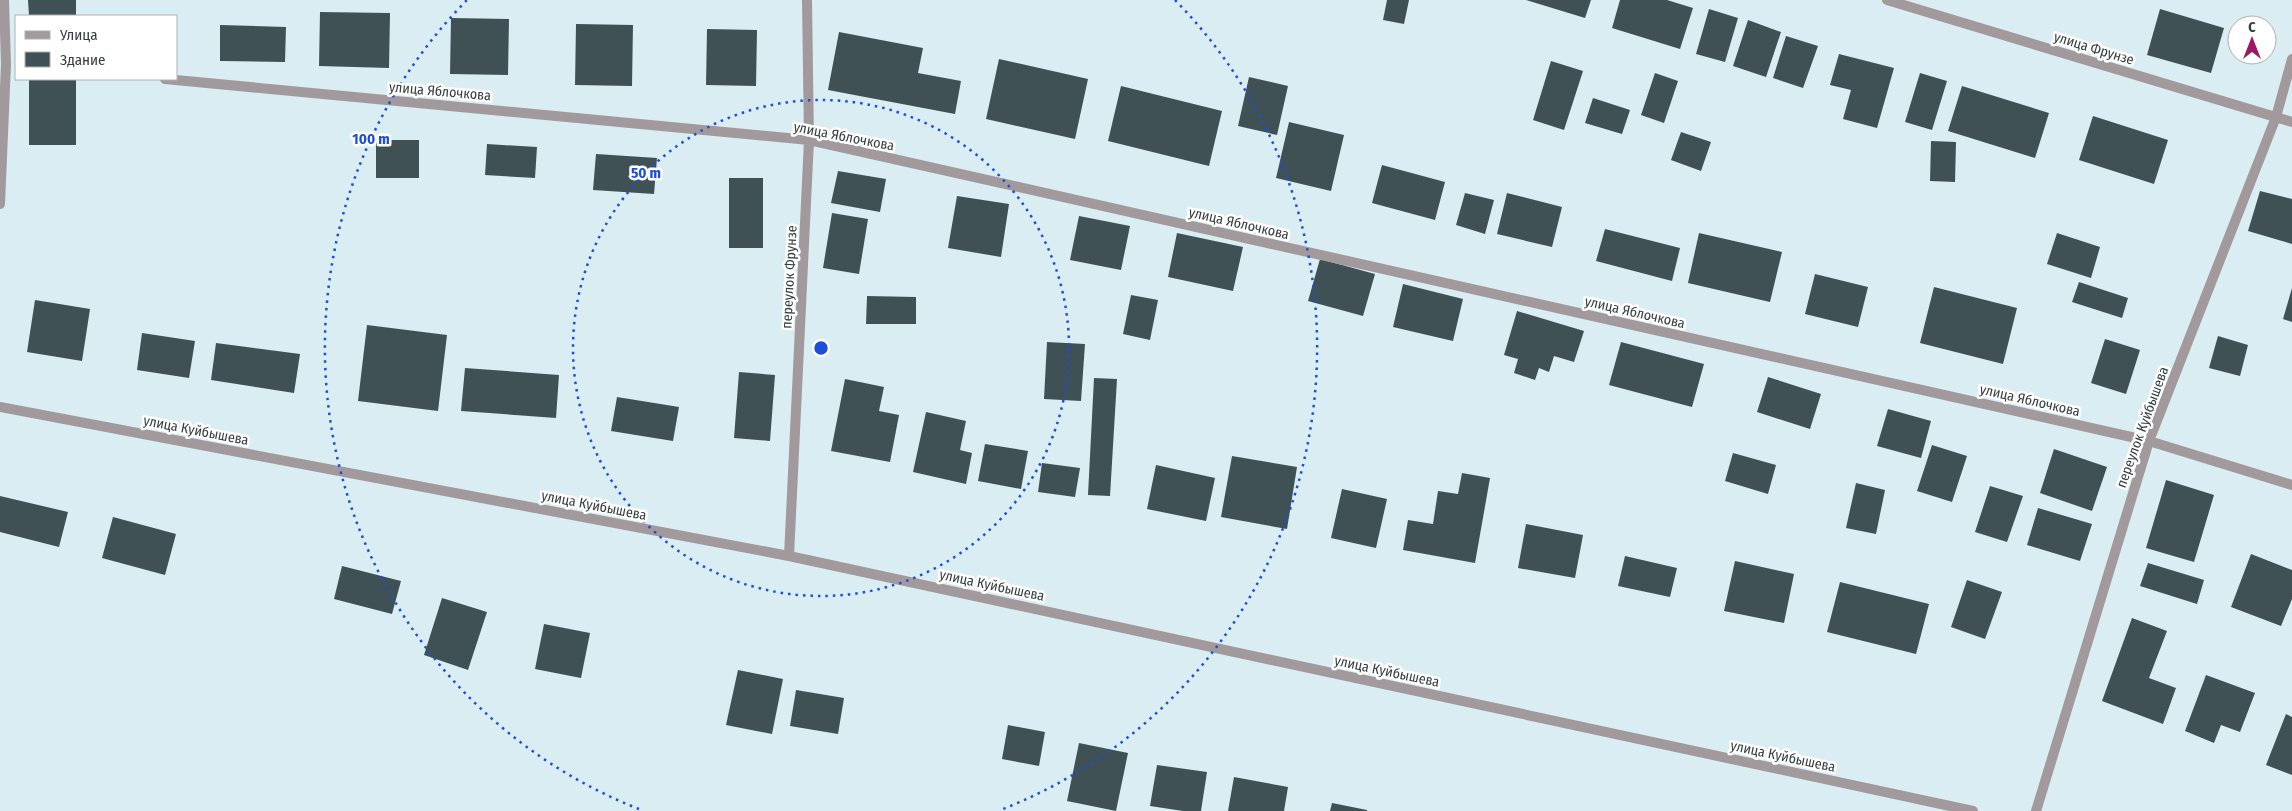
<svg xmlns="http://www.w3.org/2000/svg" width="2292" height="811" viewBox="0 0 2292 811" font-family="'Fira Sans Condensed',sans-serif">
  <rect width="100%" height="100%" fill="#d9edf3"/>
  <path fill="#405156" d="M28,0H76V16H29Z
    M1387,0H1409L1404,24L1383,20Z
    M1526,0H1591L1585,18Z
    M1620,0H1667L1693,8L1680,49L1612,28Z
    M1709,9L1738,18L1725,62L1696,54Z
    M2160,9L2224,28L2211,73L2147,55Z
    M320,12L390,13L389,68L319,66Z
    M451,18L509,19L508,75L450,74Z
    M1748,20L1781,32L1766,77L1733,66Z
    M576,24L633,25L632,86L575,85Z
    M220,25L286,27L285,62L220,61Z
    M707,29L757,30L756,86L706,85Z
    M839,32L923,48L918,73L961,81L955,114L828,90Z
    M1786,36L1818,46L1803,88L1773,78Z
    M1839,54L1894,68L1877,128L1843,119L1851,90L1830,85Z
    M999,59L1088,79L1075,139L986,119Z
    M1551,61L1583,71L1564,130L1533,120Z
    M1655,73L1678,81L1664,123L1641,115Z
    M1920,73L1947,81L1932,130L1905,122Z
    M1249,77L1288,86L1277,135L1238,126Z
    M29,79H76V145H29Z
    M1121,86L1222,111L1209,166L1108,141Z
    M1962,86L2049,113L2035,158L1948,131Z
    M1593,98L1630,110L1622,134L1585,123Z
    M2093,116L2168,140L2154,184L2079,160Z
    M1289,122L1344,135L1331,191L1276,178Z
    M1681,132L1711,142L1701,171L1671,160Z
    M376,140H419V178H376Z
    M1931,141L1956,142L1955,182L1930,181Z
    M487,144L537,147L535,178L485,175Z
    M596,154L657,158L654,194L593,190Z
    M1382,165L1445,182L1435,220L1372,203Z
    M838,171L886,179L880,212L831,203Z
    M729,178H763V248H729Z
    M2260,191L2292,199V244L2248,231Z
    M1465,193L1494,200L1485,234L1456,225Z
    M1507,193L1562,207L1552,247L1497,234Z
    M957,196L1009,204L1001,257L948,248Z
    M832,213L868,219L859,274L823,268Z
    M1079,216L1130,226L1121,270L1070,260Z
    M1605,229L1680,248L1672,281L1596,261Z
    M1177,233L1243,247L1233,291L1168,277Z
    M1699,233L1782,252L1770,302L1688,283Z
    M2057,233L2100,247L2091,278L2047,264Z
    M1320,259L1375,274L1363,316L1308,301Z
    M1815,274L1868,287L1858,327L1805,314Z
    M2079,282L2128,298L2122,318L2072,302Z
    M1403,284L1463,299L1453,341L1393,327Z
    M1934,287L2017,308L2003,364L1920,343Z
    M2292,288V322L2283,319Z
    M1131,295L1158,300L1150,340L1123,334Z
    M867,296L916,297V324H866Z
    M35,300L90,309L82,361L27,352Z
    M1517,311L1584,331L1574,362L1554,356L1549,372L1539,368L1535,380L1514,373L1518,359L1504,355Z
    M367,325L447,335L438,411L358,401Z
    M142,333L195,341L189,378L137,370Z
    M2218,336L2248,345L2240,376L2209,368Z
    M2105,339L2140,350L2126,394L2091,383Z
    M1047,342L1085,344L1081,401L1044,399Z
    M1621,342L1704,364L1692,407L1609,385Z
    M216,343L300,354L294,393L211,380Z
    M465,368L559,375L556,418L461,411Z
    M739,372L775,375L770,441L734,438Z
    M1768,377L1821,394L1810,429L1757,412Z
    M1094,378L1117,379L1110,496L1088,495Z
    M845,379L884,387L879,411L899,415L890,462L831,451Z
    M617,397L679,407L673,441L611,431Z
    M1888,409L1931,421L1921,458L1877,446Z
    M926,412L966,421L960,450L972,453L966,484L913,472Z
    M985,444L1028,451L1021,489L978,481Z
    M1932,445L1967,456L1952,502L1917,491Z
    M2054,449L2107,467L2092,511L2040,493Z
    M1733,453L1776,465L1768,494L1725,481Z
    M1232,456L1297,467L1287,529L1221,517Z
    M1042,463L1080,468L1075,497L1038,492Z
    M1156,465L1215,478L1206,521L1147,509Z
    M1462,473L1490,478L1475,563L1403,550L1408,520L1433,524L1438,491L1458,494Z
    M2166,480L2214,495L2194,562L2146,548Z
    M1856,483L1885,490L1876,534L1846,528Z
    M1990,486L2023,496L2007,542L1975,532Z
    M1342,489L1387,499L1376,548L1331,538Z
    M0,496L68,512L59,547L0,532Z
    M2038,508L2092,524L2080,561L2027,545Z
    M113,517L176,534L165,575L102,558Z
    M1526,524L1583,535L1575,578L1518,568Z
    M2251,554L2292,570V599L2281,626L2231,607Z
    M1625,556L1677,568L1670,597L1618,586Z
    M1735,561L1794,574L1784,623L1724,611Z
    M2148,563L2204,580L2197,604L2140,586Z
    M342,566L401,581L392,614L334,599Z
    M1967,580L2002,592L1985,639L1951,627Z
    M1840,582L1929,604L1916,654L1827,632Z
    M442,598L487,612L468,670L424,655Z
    M2132,618L2167,631L2149,678L2176,688L2163,724L2102,701Z
    M544,624L590,633L581,678L535,669Z
    M738,670L783,679L772,734L726,725Z
    M2206,675L2255,693L2240,732L2221,725L2214,743L2185,731Z
    M796,690L844,698L838,734L790,726Z
    M2286,714L2292,717V775L2266,765Z
    M1008,725L1045,732L1039,766L1002,759Z
    M1079,743L1128,753L1116,811L1067,801Z
    M1157,765L1207,772L1201,811H1183L1150,806Z
    M1234,777L1288,787L1284,811H1228Z
    M1332,803L1367,810V811H1330Z"/>
  <g fill="none" stroke-linecap="round" stroke-linejoin="round">
    <path stroke="#a1999c" stroke-width="10" d="M1887,0L2292,122
      M165,79L809,140L2149,441L2292,485
      M0,204L6,64L4,0
      M0,407L789,556L1973,811
      M789,556L809,140L807,0
      M2036,811L2149,441L2276,117L2292,59"/>
  </g>
  <g fill="none" stroke="#1d4ed8" stroke-width="2.5" stroke-dasharray="2.5 5">
    <circle cx="821" cy="348" r="248"/>
    <path d="M639 809A496 496 0 0 1 467 0M1175 0A496 496 0 0 1 1003 809"/>
  </g>
  <g text-anchor="middle" stroke-width="5" stroke-linejoin="round" paint-order="stroke">
    <g font-size="14" fill="#353d3f" stroke="#fff">
      <text transform="translate(2094 48) rotate(17)" y="5">улица Фрунзе</text>
      <text transform="translate(440 91) rotate(5)" y="5">улица Яблочкова</text>
      <text transform="translate(844 136) rotate(11)" y="5">улица Яблочкова</text>
      <text transform="translate(1239 223) rotate(13)" y="5">улица Яблочкова</text>
      <text transform="translate(789 277) rotate(-87)" y="5">переулок Фрунзе</text>
      <text transform="translate(1635 312) rotate(13)" y="5">улица Яблочкова</text>
      <text transform="translate(2030 400) rotate(13)" y="5">улица Яблочкова</text>
      <text transform="translate(2142 427) rotate(-70)" y="5">переулок Куйбышева</text>
      <text transform="translate(196 430) rotate(11)" y="5">улица Куйбышева</text>
      <text transform="translate(594 505) rotate(11)" y="5">улица Куйбышева</text>
      <text transform="translate(992 585) rotate(12)" y="5">улица Куйбышева</text>
      <text transform="translate(1387 671) rotate(12)" y="5">улица Куйбышева</text>
      <text transform="translate(1783 756) rotate(12)" y="5">улица Куйбышева</text>
    </g>
  </g>
  <circle cx="821" cy="348" r="8" fill="#1d4ed8" stroke="#fff" stroke-width="2.5"/>
  <g font-size="15" text-anchor="middle" font-weight="bold" fill="#1d4ed8" stroke="#fff" stroke-width="5" stroke-linejoin="round" paint-order="stroke">
    <text x="371" y="144">100 m</text>
    <text x="646" y="178">50 m</text>
  </g>
  <rect x="15" y="15" width="162" height="65" fill="#ffffff" stroke="#aeb1b2"/>
  <rect x="25" y="31" width="25" height="8" fill="#a1999c" stroke="#aeb1b2"/>
  <text x="60" y="40" font-size="15" fill="#353d3f">Улица</text>
  <rect x="25" y="52" width="25" height="15" fill="#405156" stroke="#aeb1b2"/>
  <text x="60" y="65" font-size="15" fill="#353d3f">Здание</text>
  <g transform="translate(2252 40)"><circle r="24" fill="#ffffff" stroke="#aeb1b2"/>
  <path d="M0-4L9 19L0 12L-9 19Z" fill="#9e1664"/>
  <text y="-8" font-size="14" font-weight="bold" text-anchor="middle" fill="#353d3f">С</text>
  </g>
</svg>
